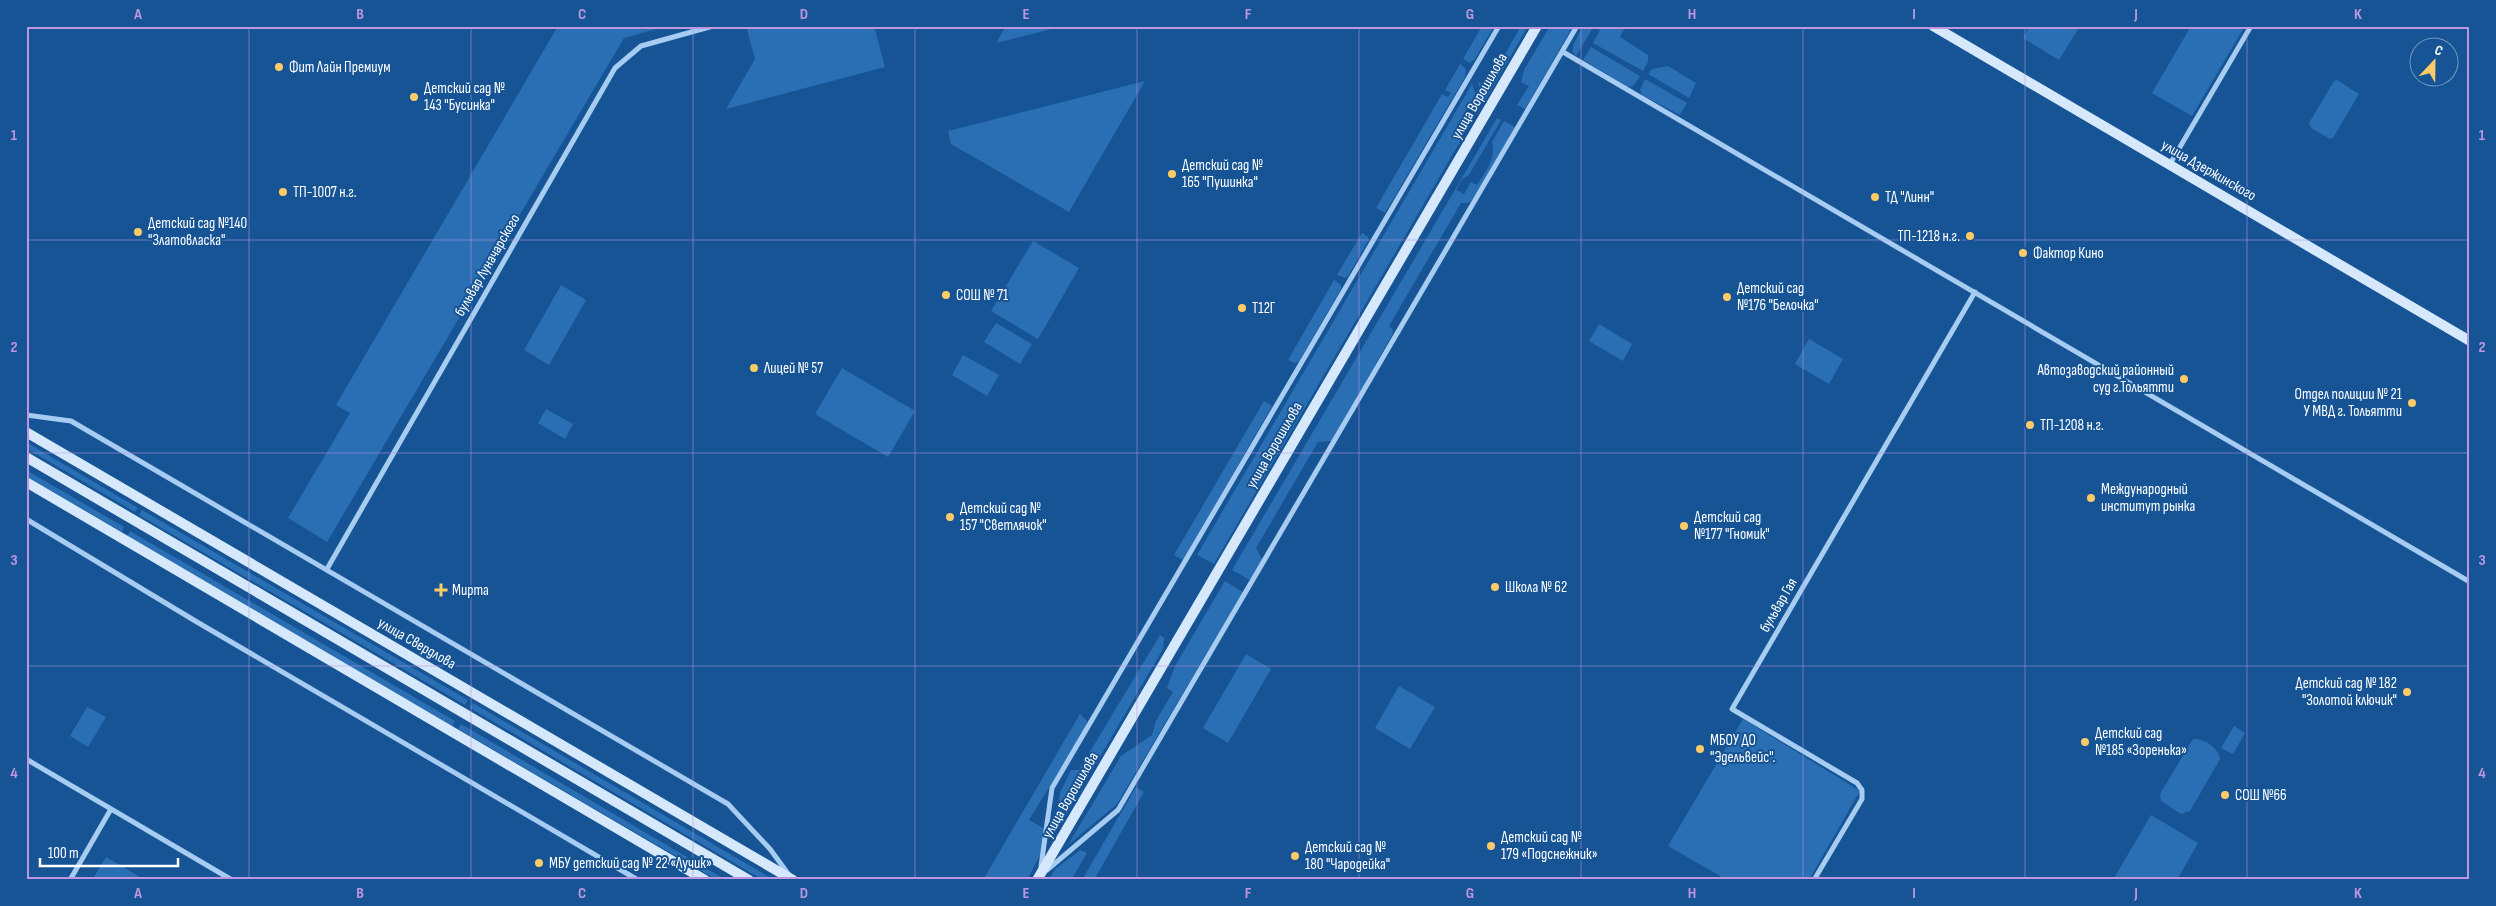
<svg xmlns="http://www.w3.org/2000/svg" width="2496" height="906" viewBox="0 0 2496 906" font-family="'Sofia Sans Condensed',sans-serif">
  <rect width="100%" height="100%" fill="#165495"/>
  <path fill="#2a6fb3" d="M558,26H667L624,38L327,542L288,518L350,413L336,405Z
    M746,26H874L885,67L726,109L755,59Z
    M1006,26H1063L996,43Z
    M1482,26H1494L1475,59L1470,63L1463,59Z
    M1521,26H1528L1485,101L1483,100L1478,82L1487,86Z
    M1550,26H1573L1525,109L1517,105L1529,86L1521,82L1524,70Z
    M1583,26H1594L1576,56L1573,52V45Z
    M1602,26H1626L1620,37L1648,55V62L1643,71L1593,43Z
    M2030,26H2080L2059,60L2023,38Z
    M2191,26H2245L2192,116L2152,93Z
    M1591,47L1640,76L1633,86L1628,87L1583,60Z
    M1460,64L1466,69L1465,77L1385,213L1376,208L1442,94L1448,97L1451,93L1445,90Z
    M1668,66L1696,83L1689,98L1648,74L1652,69Z
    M1645,79L1687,103L1680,115L1642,95L1640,90Z
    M2337,80L2359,94L2333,138L2330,139L2311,128L2309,123L2334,81Z
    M1145,81L1069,212L951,144L948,131Z
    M1472,84L1479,103L1468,107L1456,128L1461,140L1214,564L1197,555Z
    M1497,118L1501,120L1469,175L1462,179L1456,190L1464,194L1471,182L1477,185C1485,173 1497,157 1492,142L1504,121L1515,127L1473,199L1468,203H1461L1389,326L1393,330L1392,335L1332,441L1318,442L1256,548L1262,559L1250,580L1232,570Z
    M1362,233L1368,237V241L1348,276L1345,278L1337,275Z
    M1033,241L1079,268L1038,339L991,311Z
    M1334,280L1341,285V289L1299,361L1295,363L1288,360Z
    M561,285L586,300L549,365L524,350Z
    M996,323L1032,344L1020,364L984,342Z
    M1599,324L1632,344L1623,361L1589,341Z
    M1809,339L1843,359L1829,384L1795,364Z
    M963,355L999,375L987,396L952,375Z
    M842,368L915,411L888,457L815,414Z
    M1264,401L1272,406L1183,560L1174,555Z
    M546,409L573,424L565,439L538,423Z
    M26,442L138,508L135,512L26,448Z
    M26,470L124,527L122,532L26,476Z
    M142,510L468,700L465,705L139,515Z
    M130,531L455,721L452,726L127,536Z
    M1225,581L1243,592L1117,804L1068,845L1121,756L1152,735L1156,721L1173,692L1167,688L1175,666Z
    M1160,635L1164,638L1163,649L1053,837L1060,793L1071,770H1079Z
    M1246,654L1271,669L1228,743L1203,728Z
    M1399,686L1435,707L1410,749L1375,728Z
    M473,703L774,880H763L470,708Z
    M87,707L106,717L88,747L70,736Z
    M1080,714L1087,721L1086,727L1029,820L1045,829L1041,853L1027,880H983Z
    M1743,719L1860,791L1809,880H1718L1720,876L1668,846Z
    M461,724L726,880H717L458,729Z
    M2234,726L2245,733L2233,754L2221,748Z
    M2193,739C2204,738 2219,748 2220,759L2190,811L2181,814L2161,801L2160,794Z
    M1136,787L1144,792L1094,880H1082Z
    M2151,815L2198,843L2177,880H2113Z
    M1080,850L1087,853L1071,880H1049L1054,870Z
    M106,857L145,880H92Z"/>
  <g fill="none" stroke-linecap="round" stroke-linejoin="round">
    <path stroke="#a7ccf1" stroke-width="5" d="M1563,52L2470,582
      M2170,164L2251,26
      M26,415L71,421L728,804L770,849L789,875
      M26,519L197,622L638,880
      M327,569L615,68L641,46L713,26
      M26,759L232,880
      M1041,866L1052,788L1499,26
      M1047,870L1118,810L1577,26
      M70,880L111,809
      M1814,880L1862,799V790L1857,783L1732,709L1975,292"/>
    <path stroke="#d5e8fc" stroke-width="10" d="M1933,26L2470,341
      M26,432L793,880
      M26,457L749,880
      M26,482L705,880
      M1037,880L1537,26"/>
  </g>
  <path fill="none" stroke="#bd96df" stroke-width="1" stroke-opacity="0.55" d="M249,26V880M471,26V880M693,26V880M915,26V880M1137,26V880M1359,26V880M1581,26V880M1803,26V880M2025,26V880M2247,26V880M26,240H2470M26,453H2470M26,666H2470"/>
  <g fill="#ffcb67" stroke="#165495" stroke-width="2">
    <circle cx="279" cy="67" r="5"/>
    <circle cx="414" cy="97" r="5"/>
    <circle cx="1172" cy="174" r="5"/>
    <circle cx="283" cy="192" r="5"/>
    <circle cx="1875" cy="197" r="5"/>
    <circle cx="138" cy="232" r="5"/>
    <circle cx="1970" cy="236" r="5"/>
    <circle cx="2023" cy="253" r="5"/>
    <circle cx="946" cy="295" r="5"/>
    <circle cx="1727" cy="297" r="5"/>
    <circle cx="1242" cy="308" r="5"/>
    <circle cx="754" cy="368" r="5"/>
    <circle cx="2184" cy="379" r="5"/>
    <circle cx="2412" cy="403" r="5"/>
    <circle cx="2030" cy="425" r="5"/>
    <circle cx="2091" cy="498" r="5"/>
    <circle cx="950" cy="517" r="5"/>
    <circle cx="1684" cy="526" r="5"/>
    <circle cx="1495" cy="587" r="5"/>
    <path d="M438.5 582.5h5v5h5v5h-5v5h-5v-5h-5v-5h5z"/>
    <circle cx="2407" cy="692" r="5"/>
    <circle cx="2085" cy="742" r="5"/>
    <circle cx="1700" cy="749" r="5"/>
    <circle cx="2225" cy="795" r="5"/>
    <circle cx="1491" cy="846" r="5"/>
    <circle cx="1295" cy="856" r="5"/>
    <circle cx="539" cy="863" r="5"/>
  </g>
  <g text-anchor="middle" stroke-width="4" stroke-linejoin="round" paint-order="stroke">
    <g font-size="15" fill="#fff" stroke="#165495" text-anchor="start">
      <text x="289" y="72">Фит Лайн Премиум</text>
      <text x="424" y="93">Детский сад №<tspan x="424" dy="17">143 "Бусинка"</tspan></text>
      <text x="1182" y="170">Детский сад №<tspan x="1182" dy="17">165 "Пушинка"</tspan></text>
      <text x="293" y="197">ТП-1007 н.г.</text>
      <text x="1885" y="202">ТД "Линн"</text>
      <text x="148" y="228">Детский сад №140<tspan x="148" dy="17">"Златовласка"</tspan></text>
      <text x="1960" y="241" text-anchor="end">ТП-1218 н.г.</text>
      <text x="2033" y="258">Фактор Кино</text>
      <text x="1737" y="293">Детский сад<tspan x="1737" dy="17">№176 "Белочка"</tspan></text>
      <text x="956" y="300">СОШ № 71</text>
      <text x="1252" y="313">T12Г</text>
      <text x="764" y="373">Лицей № 57</text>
      <text x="2174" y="375" text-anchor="end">Автозаводский районный<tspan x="2174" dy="17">суд г.Тольятти</tspan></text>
      <text x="2402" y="399" text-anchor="end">Отдел полиции № 21<tspan x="2402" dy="17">У МВД г. Тольятти</tspan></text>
      <text x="2040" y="430">ТП-1208 н.г.</text>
      <text x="2101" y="494">Международный<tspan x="2101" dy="17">институт рынка</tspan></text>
      <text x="960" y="513">Детский сад №<tspan x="960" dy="17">157 "Светлячок"</tspan></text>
      <text x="1694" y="522">Детский сад<tspan x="1694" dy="17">№177 "Гномик"</tspan></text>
      <text x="1505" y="592">Школа № 62</text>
      <text x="452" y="595">Мирта</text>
      <text x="2397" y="688" text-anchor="end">Детский сад № 182<tspan x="2397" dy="17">"Золотой ключик"</tspan></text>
      <text x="2095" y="738">Детский сад<tspan x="2095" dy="17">№185 «Зоренька»</tspan></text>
      <text x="1710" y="745">МБОУ ДО<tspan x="1710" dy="17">"Эдельвейс".</tspan></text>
      <text x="2235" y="800">СОШ №66</text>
      <text x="1501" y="842">Детский сад №<tspan x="1501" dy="17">179 «Подснежник»</tspan></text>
      <text x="1305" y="852">Детский сад №<tspan x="1305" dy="17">180 "Чародейка"</tspan></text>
      <text x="549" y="868">МБУ детский сад № 22 «Лучик»</text>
    </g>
    <g font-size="15" fill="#fff" stroke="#165495">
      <text transform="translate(1479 96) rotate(-60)" y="5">улица Ворошилова</text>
      <text transform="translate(2209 170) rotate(30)" y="5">улица Дзержинского</text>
      <text transform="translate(487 265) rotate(-60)" y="5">бульвар Луначарского</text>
      <text transform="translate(1274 445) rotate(-60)" y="5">улица Ворошилова</text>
      <text transform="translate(1778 605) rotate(-60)" y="5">бульвар Гая</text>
      <text transform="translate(417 643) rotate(30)" y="5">улица Свердлова</text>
      <text transform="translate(1070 795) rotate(-60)" y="5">улица Ворошилова</text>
    </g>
  </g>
  <rect width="2496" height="906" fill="none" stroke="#165495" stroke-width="55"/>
  <g transform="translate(2434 62) rotate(22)"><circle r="24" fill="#165495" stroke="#7398bf"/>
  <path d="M0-4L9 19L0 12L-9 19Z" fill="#ffcb67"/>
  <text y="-8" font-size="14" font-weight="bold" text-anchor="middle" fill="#ffffff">С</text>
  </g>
  <path d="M40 858v8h138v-8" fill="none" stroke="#ffffff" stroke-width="2.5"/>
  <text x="48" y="858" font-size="15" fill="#ffffff" stroke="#165495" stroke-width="4" paint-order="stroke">100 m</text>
  <rect x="28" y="28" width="2440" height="850" fill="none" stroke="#bd96df" stroke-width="2"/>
  <g font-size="16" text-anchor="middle" font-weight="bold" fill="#bd96df">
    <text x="138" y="19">A</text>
    <text x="360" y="19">B</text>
    <text x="582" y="19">C</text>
    <text x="804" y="19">D</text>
    <text x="1026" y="19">E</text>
    <text x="1248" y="19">F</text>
    <text x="1470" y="19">G</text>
    <text x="1692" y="19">H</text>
    <text x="1914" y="19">I</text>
    <text x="2136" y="19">J</text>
    <text x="2358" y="19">K</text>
    <text x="14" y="140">1</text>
    <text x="2482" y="140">1</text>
    <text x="14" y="352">2</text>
    <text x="2482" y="352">2</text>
    <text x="14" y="565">3</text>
    <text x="2482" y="565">3</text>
    <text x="14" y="778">4</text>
    <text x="2482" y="778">4</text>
    <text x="138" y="898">A</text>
    <text x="360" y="898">B</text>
    <text x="582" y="898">C</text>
    <text x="804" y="898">D</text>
    <text x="1026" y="898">E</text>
    <text x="1248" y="898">F</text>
    <text x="1470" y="898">G</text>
    <text x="1692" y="898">H</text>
    <text x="1914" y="898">I</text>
    <text x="2136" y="898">J</text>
    <text x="2358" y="898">K</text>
  </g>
</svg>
